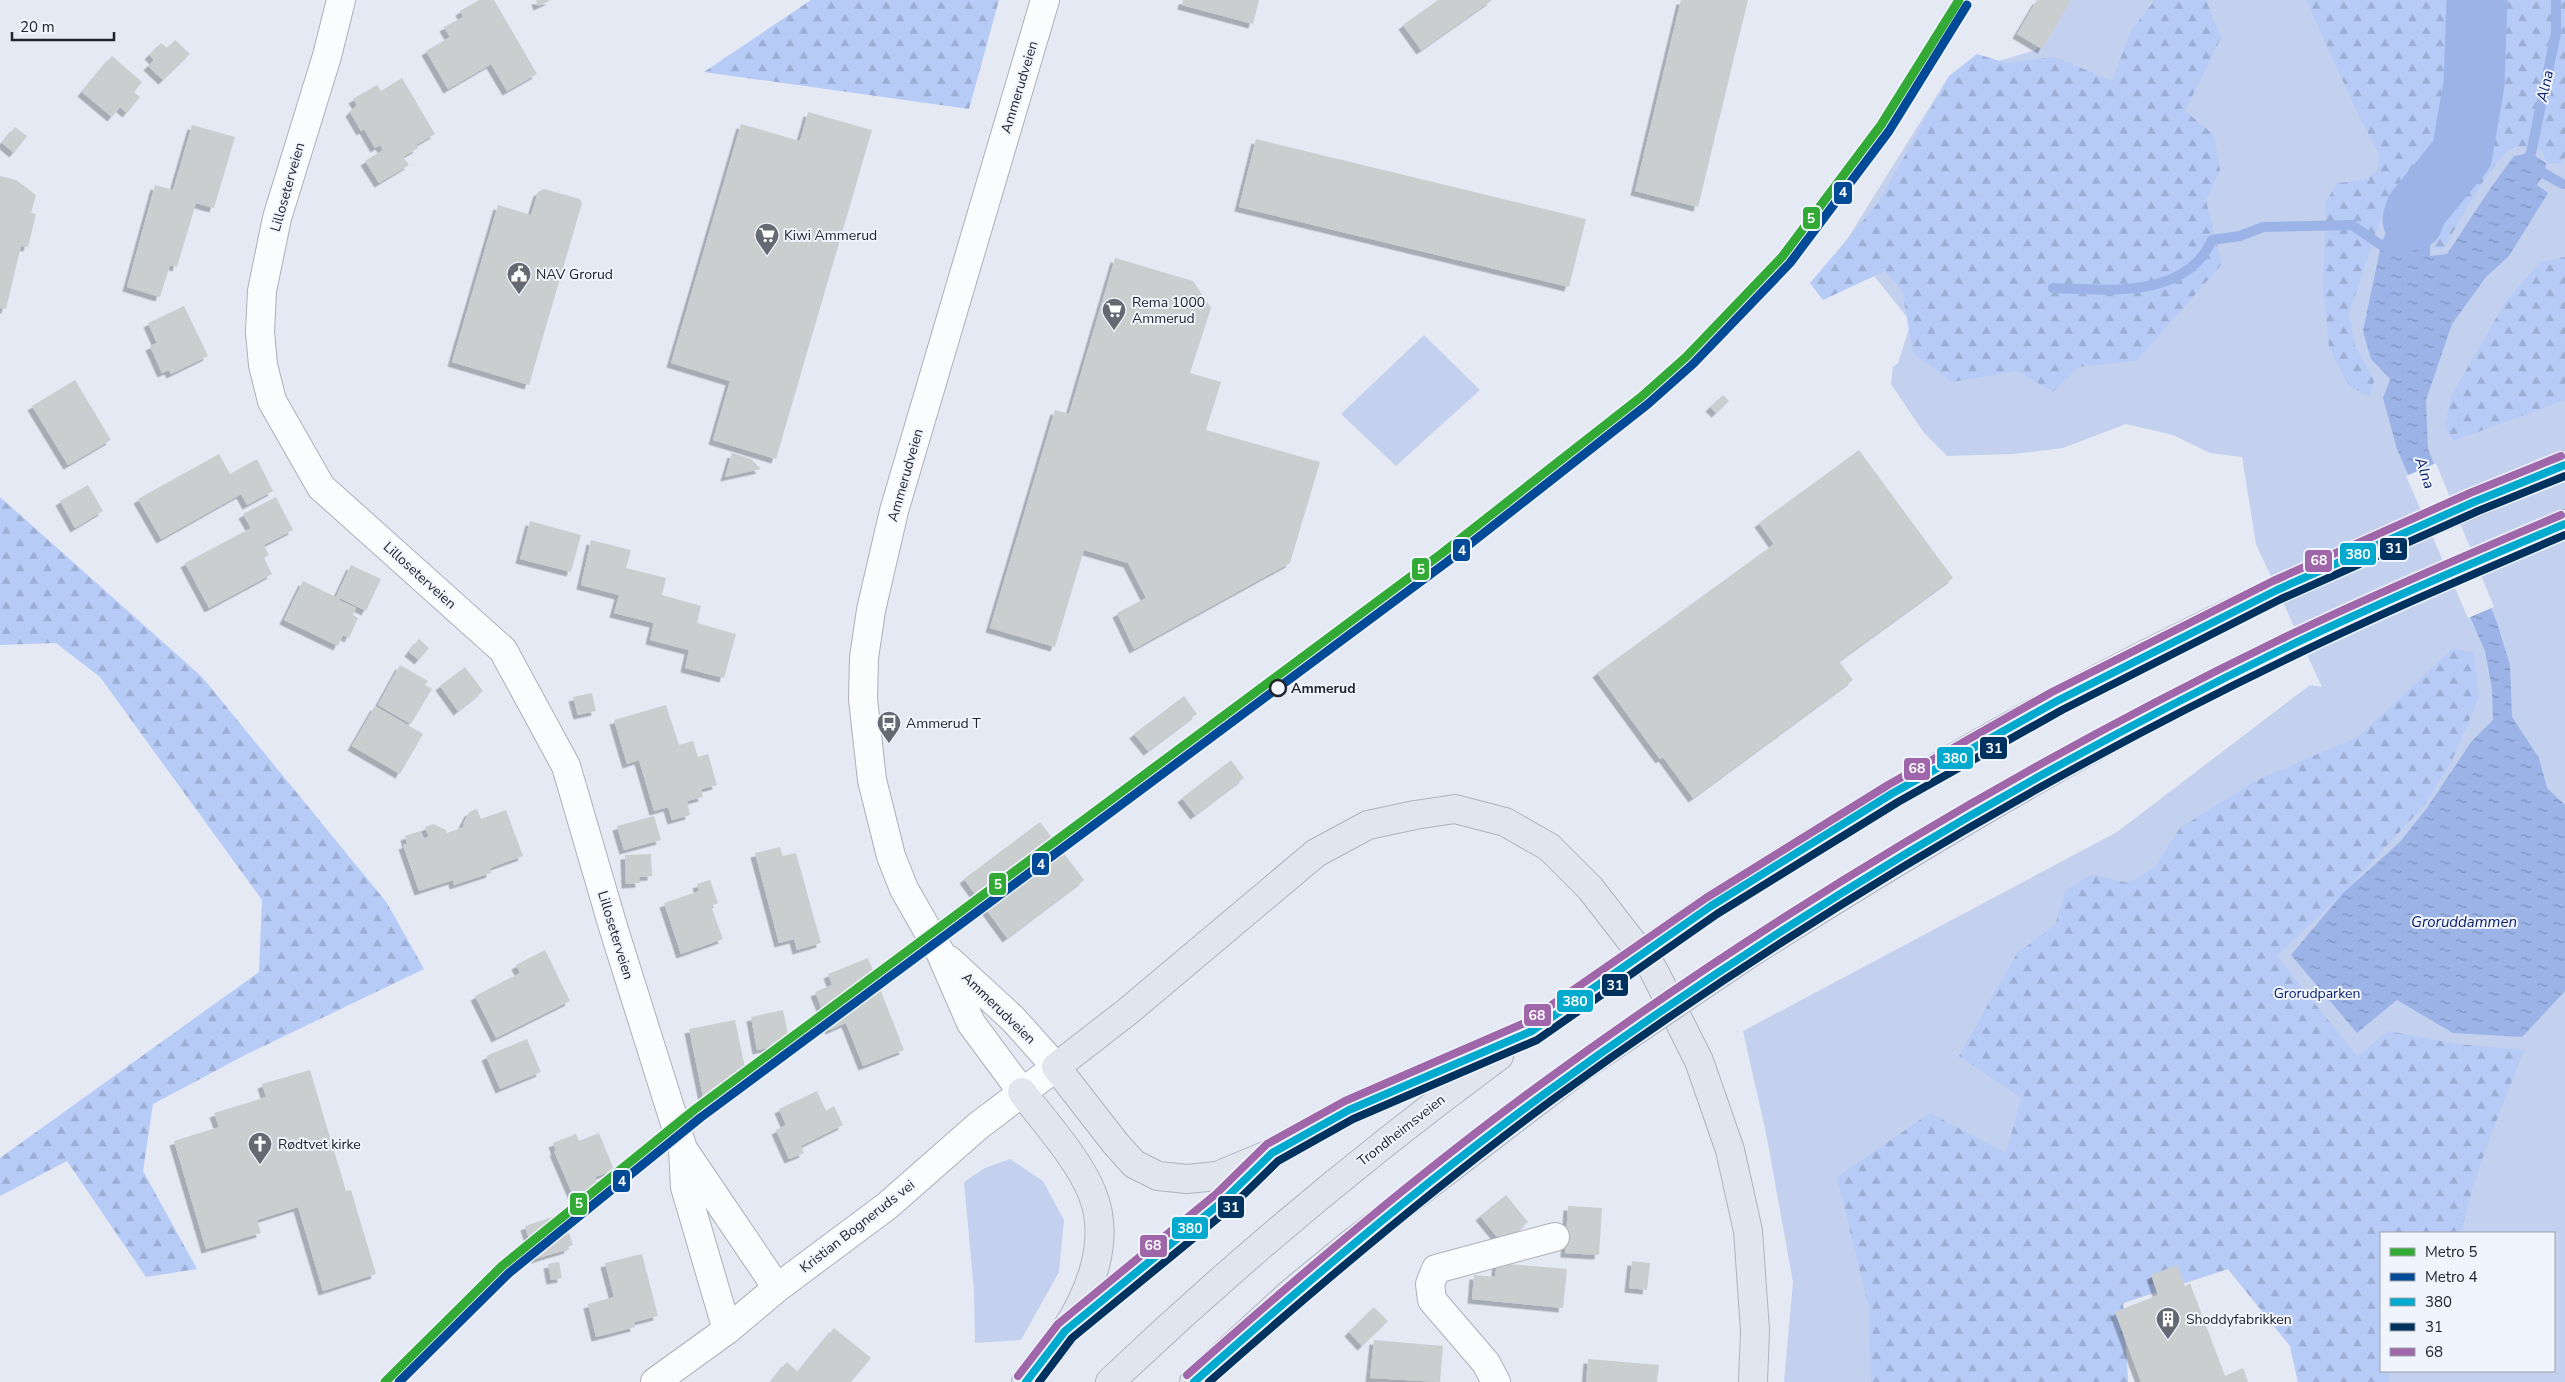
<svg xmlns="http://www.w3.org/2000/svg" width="2565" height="1382" viewBox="0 0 2565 1382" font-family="'Nunito Sans',sans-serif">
  <defs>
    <pattern id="forest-firs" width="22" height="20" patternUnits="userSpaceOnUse" patternTransform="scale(1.25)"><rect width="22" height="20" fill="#b7cbf7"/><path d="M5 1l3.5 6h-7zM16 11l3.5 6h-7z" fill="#9daed4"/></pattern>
    <pattern id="water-ripples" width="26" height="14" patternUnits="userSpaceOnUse" patternTransform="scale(1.25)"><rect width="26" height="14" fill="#9cb3e7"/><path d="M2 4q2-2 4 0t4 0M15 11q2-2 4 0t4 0" fill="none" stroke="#7f91bb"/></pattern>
    <filter id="shadow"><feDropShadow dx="-4.5" dy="4.5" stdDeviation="0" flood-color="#0004"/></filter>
  </defs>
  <rect width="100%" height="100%" fill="#e4e9f4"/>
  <path fill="#c3d1ef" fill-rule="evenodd" d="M2065,0H2565V1382H2298L2290,1346L2228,1269L2123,1303L2128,1382H1784L1793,1282L1766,1133L1743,1031L2117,832L2310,685L2322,687L2256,544L2242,457L2210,453L2173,435L2126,424L2063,448L2012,454L1947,456L1924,433L1891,384L1893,367L1898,363L1911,322L1846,241L1949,76L2036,50ZM2381,1233H2554V1371H2381Z
    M1424,335L1480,390L1396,466L1341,414Z
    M1010,1159L1043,1181L1064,1220L1059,1272L1021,1340L975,1343L974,1291L964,1182L985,1168Z"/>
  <path fill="url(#forest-firs)" d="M811,0H999L969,109L704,72Z
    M2155,0H2206L2221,38L2185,111L2214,135L2220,170L2206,200L2222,264L2136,361L2079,367L2053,392L2017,371L1952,382L1913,353L1902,290L1885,271L1823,300L1810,283L1879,202L1949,76L1977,54L2006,63L2055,57L2112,81L2131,31Z
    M2306,0H2565V157L2561,164L2546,162L2541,149C2532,147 2520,144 2511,149C2491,161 2458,225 2444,248L2434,249L2438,218L2475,149H2450L2415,171L2383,212L2349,313L2355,346L2374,380L2370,397L2349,386L2329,347L2323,288L2326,202L2337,183L2364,180L2377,171L2379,154L2357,112Z
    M2565,257V400L2453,441L2445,426L2451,396L2506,301L2540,262Z
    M0,497L202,677L387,903L424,969L247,1054L153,1104L143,1171L197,1269L146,1277L67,1161L0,1196V1158L259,972L262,900L100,677L56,643L0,645Z
    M2453,648L2474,653L2479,697L2452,760L2426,803L2346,890L2277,956L2357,1056L2388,1031L2457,1044L2524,1050C2503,1107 2472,1175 2462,1233H2381V1371H2389V1382H2298L2290,1346L2228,1269L2123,1303L2128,1382H1871L1869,1309L1837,1177L1930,1113L2006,1153L2021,1098L1959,1056L2017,953L2055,925L2066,890L2092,874L2128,883L2155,867L2180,828L2253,782L2359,736Z"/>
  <path fill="url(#water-ripples)" d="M2531,153L2546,163L2545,173L2537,185L2548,193L2509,256L2486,277L2452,324L2426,400L2428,449L2497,623L2510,665L2512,717L2539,758L2547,788L2565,805V991L2522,1037L2453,1033L2397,1000L2357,1033L2291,955L2343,893L2399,843L2427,808L2471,742L2493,720L2492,689L2485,651L2397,449L2383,398L2390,379L2371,359L2363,331L2381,245L2393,214L2423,177L2462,154L2431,218L2430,256L2447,254L2492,186L2514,156Z"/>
  <path fill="#e4e9f4" d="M2436,463L2494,607L2468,618L2406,476Z"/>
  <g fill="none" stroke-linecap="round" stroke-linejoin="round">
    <path stroke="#9cb3e7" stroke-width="10" d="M2523,164L2531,153L2556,33V0
      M2534,168L2563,184
      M2053,288C2107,290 2186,299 2212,240L2240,236L2263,227L2352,225L2381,245L2393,250"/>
    <path stroke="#9cb3e7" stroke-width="61" d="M2413,220L2416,210L2462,154L2474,84L2477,0"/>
  </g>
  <path fill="#cbcecf" filter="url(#shadow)" d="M479,0H494L537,74L507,91L491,64L448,89L426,51L450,37L444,27L463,17L460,11Z
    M536,0H551L538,6Z
    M1183,0H1259L1253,24L1182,5Z
    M1438,0H1492L1421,50L1403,25Z
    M1681,0H1748L1698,207L1635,191Z
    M2037,0H2071L2042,49L2017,34Z
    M175,40L190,54L163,80L148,66L154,60L149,55L161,43L167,48Z
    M112,56L142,82L134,92L140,97L127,113L120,107L112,117L82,92Z
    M402,78L435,134L416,145L418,148L403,157L409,165L379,183L365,161L383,150L380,145L375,148L364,129L361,131L350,112L357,105L353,99L377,85L381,91Z
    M808,112L872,130L776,459L713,440L730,381L671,363L741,124L800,141Z
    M192,125L235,137L214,208L196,203L177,267L170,265L160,297L127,287L155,185L173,190Z
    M15,127L27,136L14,153L2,143Z
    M1256,139L1586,219L1569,287L1239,207Z
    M0,176L16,180L36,195L31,213L36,214L28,247L21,246L6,309L0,308Z
    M544,189L580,199L582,203L529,385L452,362L498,205L531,215L538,192Z
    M1115,258L1193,281L1211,308L1190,373L1221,382L1206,430L1320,462L1290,563L1134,649L1117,613L1146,598L1128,563L1084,550L1055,647L990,628L1055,410L1069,414Z
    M184,306L208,356L171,374L169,370L162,373L150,346L157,343L148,323Z
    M75,380L111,440L68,465L32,406Z
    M1723,395L1729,401L1716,413L1710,407Z
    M1859,450L1953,578L1839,661L1853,680L1693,798L1663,757L1660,759L1597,673L1774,544L1759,523Z
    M732,453L751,459L761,469L725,477Z
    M219,454L230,474L257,459L273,491L247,505L241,494L161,539L138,499Z
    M88,485L103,511L75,528L60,501Z
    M276,497L293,530L264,545L269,555L264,558L272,574L209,608L185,563L251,528L243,514Z
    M530,521L581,535L571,572L520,559Z
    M591,540L631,550L626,568L666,578L662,595L701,606L697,623L736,634L724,678L685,668L689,650L650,640L654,623L614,613L619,595L581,585Z
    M351,565L381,579L366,611L340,598L339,600L356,608L353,615L358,618L349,638L343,635L338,646L284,620L303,581L336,597Z
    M419,639L429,648L419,660L409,652Z
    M400,665L428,681L425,685L432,689L411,724L378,705Z
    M465,667L483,691L458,711L440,686Z
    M592,693L596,711L578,715L573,697Z
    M1184,696L1197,714L1148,751L1134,734Z
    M666,705L679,745L693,741L698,757L708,754L717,785L701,789L703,797L687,801L690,815L672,820L668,807L654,811L639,760L627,764L614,720Z
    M375,706L423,734L400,774L352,746Z
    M1231,760L1244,778L1195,815L1182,798Z
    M477,809L481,819L506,810L523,856L490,868L491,873L454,885L453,880L419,891L403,845L407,844L405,836L420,831L423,839L429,836L425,827L433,824L446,830L447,833L464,827L463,824L469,812Z
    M654,816L661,840L624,850L617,826Z
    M1040,822L1084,880L1007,938L964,879Z
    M780,847L783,856L796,853L821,943L797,950L794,939L779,943L755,853Z
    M651,854L652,876L639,877L640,883L626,884L625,855Z
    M710,880L718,903L711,906L723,939L681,954L664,903L699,891L697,884Z
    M545,950L570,1001L496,1038L475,996L520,973L516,965Z
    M868,958L904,1050L863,1066L846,1023L830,1030L815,992L832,985L828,974Z
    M783,1010L790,1043L757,1050L751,1017Z
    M735,1020L749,1087L703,1097L689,1029Z
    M527,1039L541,1072L500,1089L486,1056Z
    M310,1070L346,1191L351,1190L376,1274L323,1291L298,1207L257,1220L261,1233L206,1249L174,1141L219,1127L214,1113L266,1097L262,1084Z
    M817,1091L826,1111L834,1106L843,1125L801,1146L804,1153L789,1159L776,1130L786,1125L779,1109Z
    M599,1133L614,1170L595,1177L600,1190L575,1200L554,1151H556L553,1143L576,1134L579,1141Z
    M1506,1195L1528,1222L1502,1243L1480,1216Z
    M1568,1206L1602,1208L1599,1255L1565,1253Z
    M559,1215L564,1235L569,1233L573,1245L568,1247L569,1249L535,1259L525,1226Z
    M642,1254L658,1316L634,1322L635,1327L596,1337L588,1304L614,1297L605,1263Z
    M1632,1261L1650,1263L1647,1290L1629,1288Z
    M559,1262L562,1278L551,1280L548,1264Z
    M1497,1263L1567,1269L1563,1308L1472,1299L1474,1275L1495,1277Z
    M2177,1265L2185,1286L2190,1283L2225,1376L2243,1368L2248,1382H2141L2115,1312L2158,1295L2151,1275Z
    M1374,1307L1388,1321L1362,1346L1349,1332Z
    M834,1328L871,1358L851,1382H771L787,1362L798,1372Z
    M1374,1340L1443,1346L1440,1382L1370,1378Z
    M1588,1359L1659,1365L1657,1382H1586Z"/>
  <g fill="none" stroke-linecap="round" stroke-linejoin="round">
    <defs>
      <path id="street" d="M341,0L327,56L277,218L262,291L260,332L263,365L272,401L321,487L503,650L566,766L614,930L683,1149
        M727,1330L685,1187L683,1149L777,1288
        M655,1382L727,1330L777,1288L887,1206L978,1126L1056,1067
        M1496,1382L1486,1363L1432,1300L1430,1284L1436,1269L1555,1237"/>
      <path id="secondary" d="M949,960L1013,1019L1056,1067
        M1022,1092L971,1023L940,952L904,889L891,856L872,780L863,699L864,658L871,610L894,511L1045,0"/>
      <path id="highway" d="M1711,906C1797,853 1883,798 1971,748C2162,639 2362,548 2565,465
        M1747,955C1893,862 2040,774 2193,694C2313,631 2440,577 2565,524
        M1532,1031L1349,1110L1272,1153L1217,1176L1187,1179L1158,1176L1134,1164L1116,1144L1056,1067L1127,1012L1316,853L1368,825L1415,815L1455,809L1505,822L1549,847L1590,888L1653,969L1699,1061L1730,1150L1748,1231L1755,1330L1753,1382
        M1022,1092C1044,1121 1079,1160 1092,1193C1111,1238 1091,1292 1065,1331C1054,1349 1038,1364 1026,1382
        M1110,1382C1233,1265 1362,1157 1499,1056
        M1194,1382L1292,1292L1347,1247L1586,1064"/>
    </defs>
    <use href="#street" stroke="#acb0b9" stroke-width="30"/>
    <use href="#secondary" stroke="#acb0b9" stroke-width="30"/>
    <use href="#highway" stroke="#adb3c1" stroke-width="30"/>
    <use href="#street" stroke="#fbfcfd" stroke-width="28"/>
    <use href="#secondary" stroke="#fbfcfd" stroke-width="28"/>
    <use href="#highway" stroke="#e1e5ee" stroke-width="28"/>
    <defs>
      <path id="highway-bridge" d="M1559,1012L1711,906
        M1586,1064L1747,955"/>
    </defs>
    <use href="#highway-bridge" stroke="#adb3c1" stroke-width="30" stroke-linecap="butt"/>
    <use href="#highway-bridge" stroke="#e1e5ee" stroke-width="28"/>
    <defs>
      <path id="bus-1" d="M1026,1382L1065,1331L1223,1201L1272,1153L1349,1110L1532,1031L1711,906L1893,793L2057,701L2277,590L2474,502L2565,465
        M1194,1382C1308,1281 1424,1182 1547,1092C1778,923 2025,775 2281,650C2374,605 2470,564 2565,524"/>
      <path id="bus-2" d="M1039,1382L1072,1338L1229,1209L1278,1161L1353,1119L1537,1040L1717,914L1898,802L2062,710L2281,599L2478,511L2565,476
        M1209,1382C1320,1284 1433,1188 1552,1100C1782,932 2029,784 2285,660C2377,615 2471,575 2565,535"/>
      <path id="bus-3" d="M1187,1375C1302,1273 1418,1174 1541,1084C1772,915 2020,766 2277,641C2370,596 2466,555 2561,515
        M1018,1376L1058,1324L1216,1194L1267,1144L1345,1101L1527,1022L1706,898L1888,785L2052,692L2273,581L2470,493L2561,456"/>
    </defs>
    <use href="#bus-1" stroke="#f0f4fc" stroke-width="11"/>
    <use href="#bus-2" stroke="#f0f4fc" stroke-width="11"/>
    <use href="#bus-3" stroke="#f0f4fc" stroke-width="11"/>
    <use href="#bus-1" stroke="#00a9ce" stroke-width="8"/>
    <use href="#bus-2" stroke="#003260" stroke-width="8"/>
    <use href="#bus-3" stroke="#a066aa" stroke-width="8"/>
    <defs>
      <path id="metro-1" d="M385,1382L502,1266L694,1110L1441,554L1641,397L1686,357L1782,257L1881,125L1959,0"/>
      <path id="metro-2" d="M399,1382L509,1273L700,1118L1447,562L1648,404L1693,364L1790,263L1889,131L1967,5"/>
    </defs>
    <use href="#metro-1" stroke="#f0f4fc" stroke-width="12"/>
    <use href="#metro-2" stroke="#f0f4fc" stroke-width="12"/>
    <use href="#metro-1" stroke="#32aa35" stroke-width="9"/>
    <use href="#metro-2" stroke="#004a98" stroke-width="9"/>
  </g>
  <defs>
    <symbol id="supermarket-pin" viewBox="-11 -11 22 30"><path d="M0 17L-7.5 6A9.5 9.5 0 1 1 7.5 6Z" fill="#656972" stroke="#f0f4fc"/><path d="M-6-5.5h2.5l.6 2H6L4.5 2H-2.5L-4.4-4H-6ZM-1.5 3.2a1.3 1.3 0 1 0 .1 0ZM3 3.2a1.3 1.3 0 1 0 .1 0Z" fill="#fff"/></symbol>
    <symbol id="civic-pin" viewBox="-11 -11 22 30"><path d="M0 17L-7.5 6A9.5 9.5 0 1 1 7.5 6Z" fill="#656972" stroke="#f0f4fc"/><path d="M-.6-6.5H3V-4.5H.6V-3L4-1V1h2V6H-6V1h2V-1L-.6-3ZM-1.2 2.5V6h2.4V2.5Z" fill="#fff"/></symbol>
    <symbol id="bus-pin" viewBox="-11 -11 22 30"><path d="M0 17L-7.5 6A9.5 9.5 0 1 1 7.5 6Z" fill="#656972" stroke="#f0f4fc"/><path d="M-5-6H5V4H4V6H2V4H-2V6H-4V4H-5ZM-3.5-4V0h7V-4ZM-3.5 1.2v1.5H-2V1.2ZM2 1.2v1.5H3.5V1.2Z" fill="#fff"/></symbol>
    <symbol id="church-pin" viewBox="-11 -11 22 30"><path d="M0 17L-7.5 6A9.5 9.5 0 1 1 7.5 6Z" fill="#656972" stroke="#f0f4fc"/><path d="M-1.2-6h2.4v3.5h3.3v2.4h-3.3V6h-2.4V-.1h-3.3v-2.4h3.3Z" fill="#fff"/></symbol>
    <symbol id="building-pin" viewBox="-11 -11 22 30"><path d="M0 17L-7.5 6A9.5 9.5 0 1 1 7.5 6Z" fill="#656972" stroke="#f0f4fc"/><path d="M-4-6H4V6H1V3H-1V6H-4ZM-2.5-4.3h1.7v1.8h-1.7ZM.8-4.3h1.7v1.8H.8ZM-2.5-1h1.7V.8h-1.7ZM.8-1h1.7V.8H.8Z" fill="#fff"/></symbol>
  </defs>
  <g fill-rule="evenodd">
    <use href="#supermarket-pin" x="753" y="221" width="28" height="38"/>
    <use href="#civic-pin" x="505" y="260" width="28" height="38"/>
    <use href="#supermarket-pin" x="1100" y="296" width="28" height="38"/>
    <use href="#bus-pin" x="875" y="709" width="28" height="38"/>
    <use href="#church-pin" x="246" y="1130" width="28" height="38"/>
    <use href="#building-pin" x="2154" y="1305" width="28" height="38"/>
  </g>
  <circle fill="#f0f4fc" stroke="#21242c" stroke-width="2.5" cx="1278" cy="688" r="8"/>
  <g text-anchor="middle" stroke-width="4" stroke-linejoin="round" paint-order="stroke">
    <g font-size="14" fill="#21242c" stroke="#f0f4fc">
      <text transform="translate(1019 87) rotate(-73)" y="5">Ammerudveien</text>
      <text transform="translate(287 187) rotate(-74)" y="5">Lilloseterveien</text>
      <text transform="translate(905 475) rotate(-74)" y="5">Ammerudveien</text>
      <text transform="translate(420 575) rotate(42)" y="5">Lilloseterveien</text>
      <text transform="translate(616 935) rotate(73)" y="5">Lilloseterveien</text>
      <text transform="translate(999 1008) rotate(44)" y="5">Ammerudveien</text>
      <text transform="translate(1401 1130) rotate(-38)" y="5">Trondheimsveien</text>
      <text transform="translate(857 1226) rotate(-38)" y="5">Kristian Bogneruds vei</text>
    </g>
    <g font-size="14" fill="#21242c" stroke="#f0f4fc" text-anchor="start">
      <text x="784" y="240">Kiwi Ammerud</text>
      <text x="536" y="279">NAV Grorud</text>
      <text x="1132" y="307">Rema 1000<tspan x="1132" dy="16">Ammerud</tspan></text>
      <text x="906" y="728">Ammerud T</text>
      <text x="278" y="1149">Rødtvet kirke</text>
      <text x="2186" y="1324">Shoddyfabrikken</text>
    </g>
    <g font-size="14" font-weight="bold" fill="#21242c" stroke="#f0f4fc" text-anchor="start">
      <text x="1291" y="693">Ammerud</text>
    </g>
    <g font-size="14" fill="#081f6e" stroke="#f0f4fc">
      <text x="2317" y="998">Grorudparken</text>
    </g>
    <g font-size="15" font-style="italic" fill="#071d6c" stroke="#f0f4fc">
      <text transform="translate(2545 86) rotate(-78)" y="5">Alna</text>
      <text transform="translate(2425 473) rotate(71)" y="5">Alna</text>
      <text x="2464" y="927">Groruddammen</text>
    </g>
  </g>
  <g stroke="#f0f4fc" stroke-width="2">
    <rect x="1833" y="181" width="20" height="24" rx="5" fill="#004a98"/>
    <rect x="1802" y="206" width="19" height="24" rx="5" fill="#32aa35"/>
    <rect x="2379" y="537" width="29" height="24" rx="5" fill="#003260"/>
    <rect x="1452" y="538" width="19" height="24" rx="5" fill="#004a98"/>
    <rect x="2339" y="542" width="38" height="24" rx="5" fill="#00a9ce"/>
    <rect x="2304" y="549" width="29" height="24" rx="5" fill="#a066aa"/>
    <rect x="1411" y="557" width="19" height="24" rx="5" fill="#32aa35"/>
    <rect x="1979" y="736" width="29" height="24" rx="5" fill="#003260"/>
    <rect x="1936" y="746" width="38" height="24" rx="5" fill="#00a9ce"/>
    <rect x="1903" y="757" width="28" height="24" rx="5" fill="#a066aa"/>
    <rect x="1031" y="852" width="19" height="24" rx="5" fill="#004a98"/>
    <rect x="988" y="872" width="19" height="24" rx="5" fill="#32aa35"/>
    <rect x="1601" y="973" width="28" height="24" rx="5" fill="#003260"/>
    <rect x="1556" y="989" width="38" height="24" rx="5" fill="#00a9ce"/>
    <rect x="1523" y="1003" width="29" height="24" rx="5" fill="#a066aa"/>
    <rect x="612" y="1169" width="19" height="24" rx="5" fill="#004a98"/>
    <rect x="569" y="1192" width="19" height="24" rx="5" fill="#32aa35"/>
    <rect x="1217" y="1195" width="28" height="24" rx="5" fill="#003260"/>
    <rect x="1171" y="1216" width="38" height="24" rx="5" fill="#00a9ce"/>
    <rect x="1139" y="1234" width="29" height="24" rx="5" fill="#a066aa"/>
  </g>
  <g font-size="14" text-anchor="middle" font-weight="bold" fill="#fff">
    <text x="1843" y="197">4</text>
    <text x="1811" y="223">5</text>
    <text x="2394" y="553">31</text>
    <text x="1462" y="555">4</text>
    <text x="2358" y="559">380</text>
    <text x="2319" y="565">68</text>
    <text x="1421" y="574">5</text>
    <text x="1994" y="753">31</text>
    <text x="1955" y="763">380</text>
    <text x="1917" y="773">68</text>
    <text x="1041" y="869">4</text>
    <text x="998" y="889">5</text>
    <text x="1615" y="990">31</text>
    <text x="1575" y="1006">380</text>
    <text x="1537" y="1020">68</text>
    <text x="622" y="1186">4</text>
    <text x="579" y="1208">5</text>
    <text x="1231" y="1212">31</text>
    <text x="1190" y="1233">380</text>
    <text x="1153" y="1250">68</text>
  </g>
  <rect x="2380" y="1232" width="175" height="140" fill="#f0f4fc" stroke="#9da1a9"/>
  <rect x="2390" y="1248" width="25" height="8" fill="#32aa35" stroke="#9da1a9"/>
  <text x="2425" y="1257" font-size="15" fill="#21242c">Metro 5</text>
  <rect x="2390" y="1273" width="25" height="8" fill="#004a98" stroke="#9da1a9"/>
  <text x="2425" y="1282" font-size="15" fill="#21242c">Metro 4</text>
  <rect x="2390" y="1298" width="25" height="8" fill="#00a9ce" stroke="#9da1a9"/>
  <text x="2425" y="1307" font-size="15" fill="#21242c">380</text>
  <rect x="2390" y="1323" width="25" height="8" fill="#003260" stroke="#9da1a9"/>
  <text x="2425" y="1332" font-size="15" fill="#21242c">31</text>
  <rect x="2390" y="1348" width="25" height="8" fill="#a066aa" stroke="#9da1a9"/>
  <text x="2425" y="1357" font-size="15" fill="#21242c">68</text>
  <path d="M12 32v8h102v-8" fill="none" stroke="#21242c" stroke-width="2.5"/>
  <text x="20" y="32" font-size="15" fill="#21242c" stroke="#f0f4fc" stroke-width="4" paint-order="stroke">20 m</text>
</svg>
